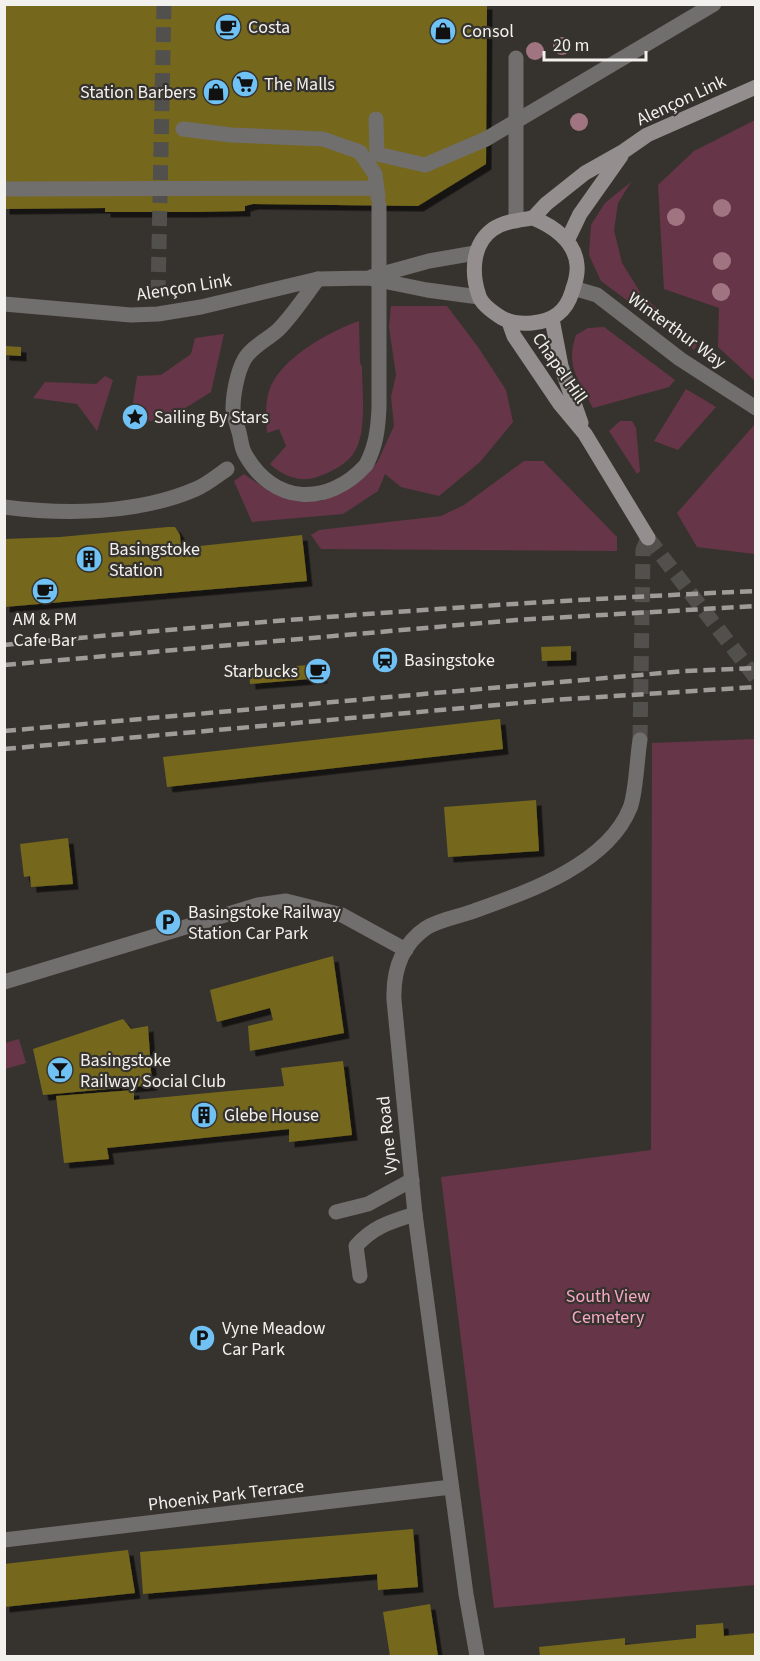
<svg xmlns="http://www.w3.org/2000/svg" width="760" height="1661" viewBox="0 0 760 1661" font-family="'Source Sans 3',sans-serif">
  <defs>
    <filter id="shadow"><feDropShadow dx="5.5" dy="5.5" stdDeviation="0" flood-color="#0009"/></filter>
  </defs>
  <rect width="100%" height="100%" fill="#36332f"/>
  <path fill="#663648" d="M755,120V381L718,347L719,308L664,289L658,185L694,151Z
    M631,182L618,203L614,230L622,263L642,295L697,345L694,350L601,281L589,255L591,225L605,203Z
    M391,306H447L478,347L506,390L513,422L480,462L439,496L401,487L385,474L378,491L343,514L252,522L234,481L244,474L269,491L301,500L322,501L377,463L394,426L391,397L396,375L389,327Z
    M359,321L360,363L362,367C362,390 367,431 355,451C348,464 331,472 317,477C300,483 283,476 270,464L286,446L279,429L267,433C266,419 265,404 269,391C279,359 330,331 359,321Z
    M604,327L675,380L669,387L593,408C579,380 565,366 576,335L588,328Z
    M224,334L211,392L166,420L147,421L133,403L137,376L161,375L191,354L195,338Z
    M105,376L113,380L97,431L77,404L33,398L45,382L96,384Z
    M686,389L716,407L678,450L654,441Z
    M620,421H632L636,428L640,471L637,474L609,431Z
    M755,424V554L697,547L677,513Z
    M524,461H543L617,537V551L321,549L311,535L319,530L441,516L464,505Z
    M755,739V1585L494,1608L441,1177L651,1150L652,743Z
    M19,1039L26,1063L5,1069V1043Z"/>
  <path fill="#74681d" filter="url(#shadow)" d="M4,4H487L486,164L418,206L253,204L245,206V211L196,212H105V208L4,209Z
    M4,346L21,347V356L4,355Z
    M168,527H175L180,535L181,548L302,535L307,581L4,607V539L60,537Z
    M571,646V660L542,661L541,647Z
    M320,664L322,678L250,684L249,670Z
    M500,719L503,749L167,787L163,757Z
    M536,800L539,851L448,857L444,807Z
    M68,838L73,884L31,887L30,876L24,877L20,844Z
    M333,956L344,1033L250,1051L248,1026L273,1020L270,1008L217,1022L210,990Z
    M123,1019L131,1029L148,1026L152,1085L43,1095L33,1049Z
    M343,1061L352,1135L289,1142V1129L107,1148L109,1159L64,1163L56,1096L134,1090V1100L284,1086L281,1068Z
    M413,1529L418,1587L378,1590L377,1574L143,1594L140,1552Z
    M128,1550L135,1593L4,1607V1564Z
    M430,1604L438,1656H390L383,1612Z
    M723,1623L724,1636L756,1633V1656H540L539,1647L625,1638V1645L696,1638V1625Z"/>
  <g fill="none" stroke-linecap="round" stroke-linejoin="round">
    <path stroke="#52504c" stroke-width="15" stroke-dasharray="15 8" stroke-linecap="butt" d="M158,295L164,4
      M640,740L643,550L648,538"/>
    <path stroke="#52504c" stroke-width="15" stroke-dasharray="15 8" stroke-linecap="butt" d="M648,538L756,678"/>
    <path stroke="#716e6e" stroke-width="15" d="M376,119L377,154L425,165L486,139
      M183,129L231,135L323,139L360,152L375,174L378,197
      M4,189L377,188
      M516,221V58
      M318,279C305,296 293,315 278,330C267,340 251,347 244,360C237,373 233,395 233,409C234,417 237,425 239,432C241,439 241,447 245,454C273,505 328,507 366,465
      M336,1212L368,1204L412,1180
      M360,1276L356,1246C374,1226 390,1222 415,1214"/>
    <path stroke="#716e6e" stroke-width="15" d="M371,277L429,261L475,253
      M573,288L597,295L680,359L756,408
      M4,304L131,315L158,314L201,307L318,279L368,278L427,290L479,297
      M4,507C66,515 138,514 196,489C206,485 217,476 227,469
      M4,982L258,905L286,901L342,915L406,950
      M4,1540L451,1487
      M477,1656L466,1594L415,1214L394,1000C393,971 401,945 426,928C440,919 458,917 474,911C527,892 607,865 630,808C636,794 637,757 640,740"/>
    <path stroke="#948f8e" stroke-width="15" d="M533,218C553,226 575,241 577,265C578,275 575,283 572,292C566,312 553,321 532,323C522,324 511,323 502,318C494,313 482,305 479,296C471,273 472,244 493,229C505,221 520,220 533,218Z
      M533,218L546,204L585,173L624,151L647,135L756,87
      M567,241L580,214L621,156
      M552,319L561,366L581,423
      M509,322L514,336L560,404L585,434L648,538"/>
    <path stroke="#9e9c98" stroke-width="4.5" stroke-dasharray="12 6" stroke-linecap="butt" d="M4,645C254,621 505,602 756,591
      M4,665L516,620L756,606
      M4,731L685,671L756,668
      M4,749L553,700L756,687"/>
    <path stroke="#716e6e" stroke-width="15" d="M486,139L714,4
      M366,465C376,446 378,429 379,408V205"/>
  </g>
  <g fill="#a17481">
    <circle cx="562" cy="46" r="9"/>
    <circle cx="535" cy="51" r="9"/>
    <circle cx="579" cy="122" r="9"/>
    <circle cx="722" cy="208" r="9"/>
    <circle cx="676" cy="217" r="9"/>
    <circle cx="722" cy="261" r="9"/>
    <circle cx="721" cy="292" r="9"/>
  </g>
  <defs>
    <symbol id="cafe-disc" viewBox="-11 -11 22 22"><circle r="9.5" fill="#70c2f4" stroke="#36332f"/><path d="M-5.5-4.5H6V0H3Q3 3.5 0 3.5H-2.5Q-5.5 3.5-5.5 0ZM3-3.2v2h1.7v-2ZM-6 4.5H4V6H-6Z" fill="#111"/></symbol>
    <symbol id="shop-disc" viewBox="-11 -11 22 22"><circle r="9.5" fill="#70c2f4" stroke="#36332f"/><path d="M-5-2.5h2.3a2.7 3.5 0 0 1 5.4 0H5L5.5 6h-11ZM-1.5-2.5h3a1.5 2.3 0 0 0-3 0Z" fill="#111"/></symbol>
    <symbol id="supermarket-disc" viewBox="-11 -11 22 22"><circle r="9.5" fill="#70c2f4" stroke="#36332f"/><path d="M-6-5.5h2.5l.6 2H6L4.5 2H-2.5L-4.4-4H-6ZM-1.5 3.2a1.3 1.3 0 1 0 .1 0ZM3 3.2a1.3 1.3 0 1 0 .1 0Z" fill="#111"/></symbol>
    <symbol id="sight-disc" viewBox="-11 -11 22 22"><circle r="9.5" fill="#70c2f4" stroke="#36332f"/><path d="M0-6L1.8-2.2L6-1.7L2.9 1.2L3.7 5.4L0 3.3L-3.7 5.4L-2.9 1.2L-6-1.7L-1.8-2.2Z" fill="#111"/></symbol>
    <symbol id="building-disc" viewBox="-11 -11 22 22"><circle r="9.5" fill="#70c2f4" stroke="#36332f"/><path d="M-4-6H4V6H1V3H-1V6H-4ZM-2.5-4.3h1.7v1.8h-1.7ZM.8-4.3h1.7v1.8H.8ZM-2.5-1h1.7V.8h-1.7ZM.8-1h1.7V.8H.8Z" fill="#111"/></symbol>
    <symbol id="station-disc" viewBox="-11 -11 22 22"><circle r="9.5" fill="#70c2f4" stroke="#36332f"/><path d="M-3-6H3Q5-6 5-4V2Q5 4 3 4L4.5 6H3L1.5 4h-3L-3 6H-4.5L-3 4Q-5 4-5 2V-4Q-5-6-3-6ZM-3.5-4v3h7v-3ZM-3.5 1v1.5H-2V1ZM2 1v1.5H3.5V1Z" fill="#111"/></symbol>
    <symbol id="parking-disc" viewBox="-11 -11 22 22"><circle r="9.5" fill="#70c2f4" stroke="#36332f"/><path d="M-3.5-5.5H1a3.5 3.5 0 0 1 0 7H-1V5.5H-3.5ZM-1-3.4V-.6H.8a1.4 1.4 0 0 0 0-2.8Z" fill="#111"/></symbol>
    <symbol id="bar-disc" viewBox="-11 -11 22 22"><circle r="9.5" fill="#70c2f4" stroke="#36332f"/><path d="M-6-5H6L.8 .8V4.5H3.5V6h-7V4.5H-.8V.8Z" fill="#111"/></symbol>
  </defs>
  <g fill-rule="evenodd">
    <use href="#cafe-disc" x="213" y="12" width="30" height="30"/>
    <use href="#shop-disc" x="428" y="16" width="30" height="30"/>
    <use href="#supermarket-disc" x="230" y="69" width="30" height="30"/>
    <use href="#shop-disc" x="201" y="77" width="30" height="30"/>
    <use href="#sight-disc" x="120" y="402" width="30" height="30"/>
    <use href="#building-disc" x="74" y="544" width="30" height="30"/>
    <use href="#cafe-disc" x="30" y="576" width="30" height="30"/>
    <use href="#station-disc" x="370" y="645" width="30" height="30"/>
    <use href="#cafe-disc" x="303" y="656" width="30" height="30"/>
    <use href="#parking-disc" x="153" y="907" width="30" height="30"/>
    <use href="#bar-disc" x="45" y="1055" width="30" height="30"/>
    <use href="#building-disc" x="189" y="1100" width="30" height="30"/>
    <use href="#parking-disc" x="187" y="1323" width="30" height="30"/>
  </g>
  <g text-anchor="middle" stroke-width="4.5" stroke-linejoin="round" paint-order="stroke">
    <g font-size="18" fill="#f3f1ee" stroke="#36332f" text-anchor="start">
      <text x="248" y="33">Costa</text>
      <text x="462" y="37">Consol</text>
      <text x="264" y="90">The Malls</text>
      <text x="196" y="98" text-anchor="end">Station Barbers</text>
      <text x="154" y="423">Sailing By Stars</text>
      <text x="109" y="555">Basingstoke<tspan x="109" dy="21">Station</tspan></text>
      <text x="45" y="625" text-anchor="middle">AM &amp; PM<tspan x="45" dy="21">Cafe Bar</tspan></text>
      <text x="404" y="666">Basingstoke</text>
      <text x="298" y="677" text-anchor="end">Starbucks</text>
      <text x="188" y="918">Basingstoke Railway<tspan x="188" dy="21">Station Car Park</tspan></text>
      <text x="80" y="1066">Basingstoke<tspan x="80" dy="21">Railway Social Club</tspan></text>
      <text x="224" y="1121">Glebe House</text>
      <text x="222" y="1334">Vyne Meadow<tspan x="222" dy="21">Car Park</tspan></text>
    </g>
    <g font-size="18" fill="#f3f1ee" stroke="#36332f">
      <text transform="translate(681 100) rotate(-25)" y="6">Alençon Link</text>
      <text transform="translate(184 287) rotate(-9)" y="6">Alençon Link</text>
      <text transform="translate(677 330) rotate(36)" y="6">Winterthur Way</text>
      <text transform="translate(560 368) rotate(55)" y="6">Chapel Hill</text>
      <text transform="translate(387 1135) rotate(-96)" y="6">Vyne Road</text>
      <text transform="translate(226 1495) rotate(-7)" y="6">Phoenix Park Terrace</text>
    </g>
    <g font-size="18" fill="#f8a9c4" stroke="#36332f">
      <text x="608" y="1302">South View<tspan x="608" dy="21">Cemetery</tspan></text>
    </g>
  </g>
  <rect width="760" height="1661" fill="none" stroke="#f3f1ee" stroke-width="12"/>
  <path d="M544 51v9h102v-9" fill="none" stroke="#f3f1ee" stroke-width="3"/>
  <text x="553" y="51" font-size="18" fill="#f3f1ee" stroke="#36332f" stroke-width="4.5" paint-order="stroke">20 m</text>
</svg>
